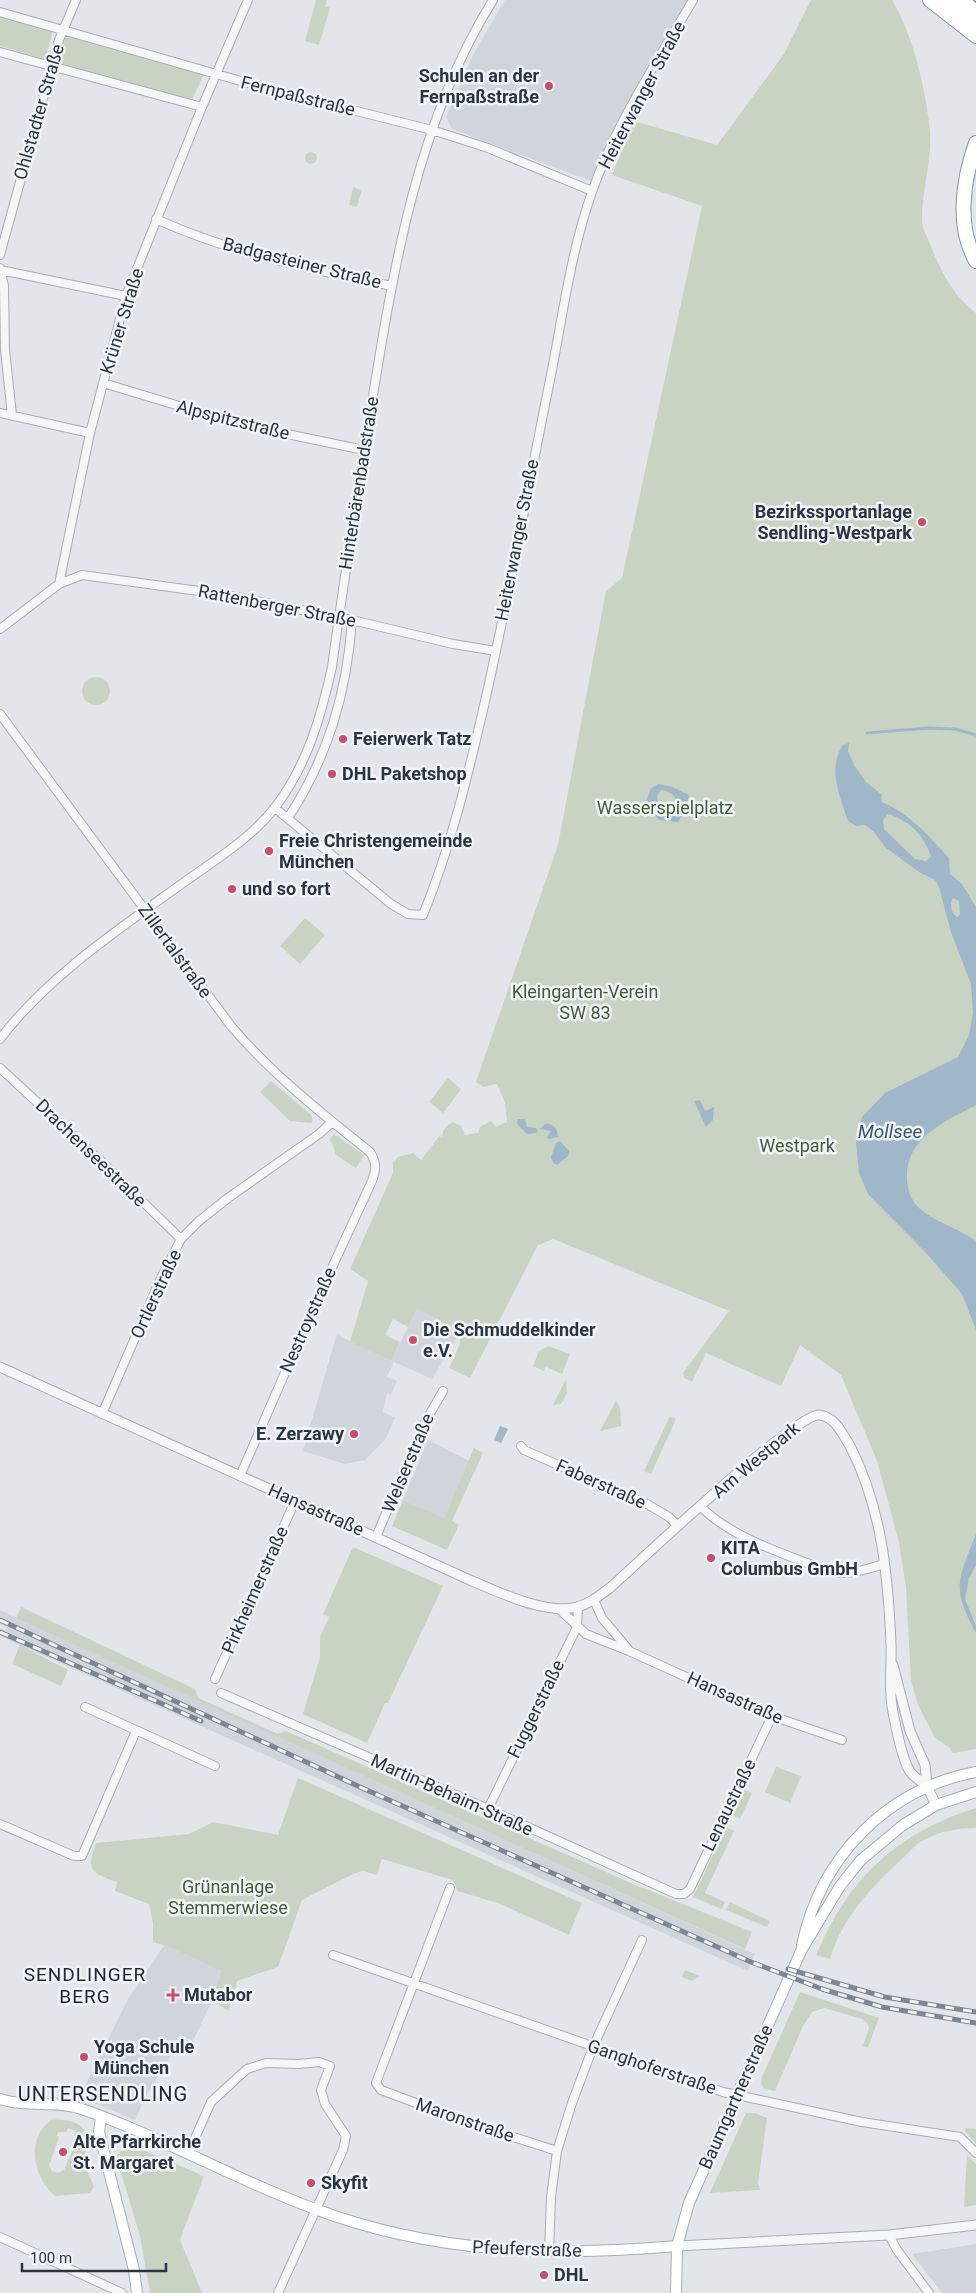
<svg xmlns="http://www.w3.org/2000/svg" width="976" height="2293" viewBox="0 0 976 2293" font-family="Roboto,sans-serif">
  <rect width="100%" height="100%" fill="#e2e6ea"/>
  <path fill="#d0d5db" d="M505,0H688L618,121L591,181L452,129L446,117L473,55Z
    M417,1309L460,1332L432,1379L394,1362L387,1377L397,1381L391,1395L387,1393L383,1412L395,1418L385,1440L365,1460L345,1464L303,1451L337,1333L350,1342L391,1361Z
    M428,1440L469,1461L444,1518L403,1500Z
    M0,1610L755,1954L748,1971L0,1636V1628L5,1630L7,1627L0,1624Z
    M164,1945L221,1971L212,2001L193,2041L183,2036L147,2094L135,2120L85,2099L86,2084L128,1999Z
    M976,2244V2293H942L912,2254Z"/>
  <path fill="#c9d3c3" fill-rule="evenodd" d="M316,0H327L325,6L330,8L319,45L305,41Z
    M811,0H892C913,35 926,90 930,131C932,160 922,190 922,219C921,226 926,234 929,241C939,268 952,295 976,313V1749L953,1753L950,1748L935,1738L918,1705L911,1681L906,1588L899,1542L877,1461L841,1375L800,1345L781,1386L706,1353L692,1382L684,1378L683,1373L729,1311L553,1239L538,1245L470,1378L449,1368L460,1344V1332L417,1309L408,1327L393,1319L385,1335L400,1342L391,1361L350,1342L368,1281L350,1269L393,1173V1162L398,1157L414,1153L417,1157L421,1160L440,1135L442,1138C442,1130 446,1125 453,1122L461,1126L465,1135L478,1133L480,1127L491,1121L496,1127L507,1122L505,1103L497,1084L483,1087L476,1082L558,845L606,591L622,578L702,206L612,175L634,121L717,145L784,54Z
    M0,17L53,31L45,59L0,46Z
    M66,36L204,74L192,100L59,63Z
    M305 158a6 6 0 1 1 12 0a6 6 0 1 1-12 0Z
    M353,187L362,190L357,207L349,205Z
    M82 691a14 14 0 1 1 28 0a14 14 0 1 1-28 0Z
    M305,918L325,935L300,964L280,946Z
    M448,1078L461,1089L443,1113L429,1102Z
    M271,1081L311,1115L313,1121L311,1123L290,1121L260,1092Z
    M334,1134L364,1155L356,1168L336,1155L332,1143L329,1140Z
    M548,1346L570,1354L562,1374L546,1367L544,1371L533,1366L539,1351Z
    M566,1379L567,1393L561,1404L553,1405Z
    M616,1401L620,1407L621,1426L600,1431Z
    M670,1416L676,1419L651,1474L644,1471Z
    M474,1448L483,1453L452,1521L459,1525L447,1550L392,1526L403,1500L444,1518Z
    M353,1547L443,1586L388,1703H385L367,1743L303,1714L320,1657V1637L329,1617L323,1614Z
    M21,1607L195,1689L198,1698L278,1734L286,1731L638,1886L752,1932L745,1949L16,1618Z
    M20,1645L68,1670L61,1686L12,1664Z
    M776,1767L801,1776L790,1803L765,1792Z
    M298,1778L582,1903L569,1935L498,1903L457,1891L453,1880L382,1859L377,1875L363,1871L353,1874L302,1900L278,1967L237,1981L229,2011L212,2001L221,1971L164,1945L153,1942V1923L149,1904L115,1891L117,1882C90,1872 86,1871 96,1843L189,1834L213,1822L278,1835Z
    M743,1789L752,1793L740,1819L731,1815Z
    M976,1808V1828C958,1828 940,1831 924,1840C916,1843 910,1852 904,1857C872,1886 842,1918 830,1959L816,1955C849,1878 896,1833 976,1808Z
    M726,1827L734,1831L705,1893L725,1902L722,1909L693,1897Z
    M730,1902L770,1921L767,1927L726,1910Z
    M685,1970L700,1976L692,1981L682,1977Z
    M800,1992L879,2018L868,2047L863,2046L869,2028L867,2023L862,2019L824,2008L812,2012L803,2026L775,2091L764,2089L761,2083L762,2077Z
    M746,2113H755L767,2118L758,2183L760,2190L710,2193Z
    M51,2120C66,2119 85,2121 88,2140C89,2146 85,2154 83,2160L94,2187L90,2193L55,2196C33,2176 25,2140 51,2120ZM68,2128L76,2131L74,2135L82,2139L78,2148L74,2147L64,2170L58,2173L52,2171L49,2165L59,2137L57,2136L58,2132H66Z
    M965,2128L976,2129V2144L965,2131Z
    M129,2144L204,2176L180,2240L202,2293H150L140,2236L116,2156Z
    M967,2155L976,2164V2205L964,2207Z"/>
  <path fill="#9fb7c8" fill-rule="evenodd" d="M849,743L848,751L854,765L866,782L881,794L882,802C910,814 929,836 949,858L950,874L962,884L976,907V1105C945,1121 904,1139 907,1180C908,1191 911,1200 919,1208C936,1223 958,1228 976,1241V1330L962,1294L927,1254L868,1194L859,1173L856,1142L862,1117L885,1093L958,1057L969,1035L973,1013L971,984L951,932L939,887L935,880L919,872L885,847L874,832L865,825L856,826L848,821C840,797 827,768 843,745ZM887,814C908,819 925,836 931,857L926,861L915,859L884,829L883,821ZM953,898L959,901L960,915L957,917C951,912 949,904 953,898Z
    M659,784L672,787L689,795L686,809L678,822L659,820L651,811L647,799L651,788ZM662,790C671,792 676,796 678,804L674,811C663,811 655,804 658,793Z
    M700,1100L705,1111L714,1107L713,1120L706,1127L694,1101Z
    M518,1119H525L527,1127L536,1128L538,1131L536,1133L527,1134L517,1124Z
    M545,1124C554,1123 557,1128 558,1137L549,1139L547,1137L551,1131L540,1129Z
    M560,1141L569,1151L568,1156L557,1165L553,1163L551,1157L556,1143Z
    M500,1426L508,1429L501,1443L494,1440Z
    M976,1534V1565L969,1578L965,1599L976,1626V1633C951,1587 958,1580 976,1534Z"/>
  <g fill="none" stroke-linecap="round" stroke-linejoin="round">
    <path stroke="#9fb7c8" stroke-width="3" d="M867,733L928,728L955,729L976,735"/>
    <defs>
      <path id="minor" d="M0,12L265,88L432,130L488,148L592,191
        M0,52L202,107
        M156,219C231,253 312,270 392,286
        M0,255L59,40L76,0
        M0,268L4,286L5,350L12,415
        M0,270L126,296
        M103,383L239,424L364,450
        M0,413L90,433
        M59,584L82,575L221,594L352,620L453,644L496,651
        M0,629L59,584L90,433L126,296L202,107L248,0
        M0,714L231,1026C272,1074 321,1113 370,1152C377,1163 376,1170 372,1181L311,1313L240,1476
        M275,808L391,904L408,914L423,915C452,844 469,771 486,697C510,590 529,482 551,375C563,314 571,251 592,192C616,123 657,62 693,0
        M288,818C328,757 347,693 352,620
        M0,1039C48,976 119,929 183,883C215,860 252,838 276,806C307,765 321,717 332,667C344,579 358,490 372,402C394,265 418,120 493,0
        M0,1068L104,1164L181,1239
        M102,1414L161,1278L181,1239L199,1221L228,1198L319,1134L332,1122
        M521,1446L524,1450L647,1504L669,1517L678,1526
        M700,1506C728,1534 768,1548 804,1562C817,1566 830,1573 844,1573C858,1573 872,1567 885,1564
        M376,1537L424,1424L443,1391
        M594,1600L602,1618L628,1649
        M558,1608L586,1634L629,1651L772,1716L842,1740
        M215,1679L295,1501
        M221,1693L488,1809L676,1894H684L690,1889L772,1716
        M85,1707L215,1766
        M488,1809L577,1627L578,1607
        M0,1824L74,1856H82L136,1731
        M450,1888L376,2083L381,2090L467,2122L557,2151
        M333,1955L723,2092L862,2122L960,2137L976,2153
        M188,2154L211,2102L247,2069L266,2063L299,2064L319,2062L330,2066L321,2090L325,2104L346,2136L343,2150L278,2293
        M889,2235L897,2250L929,2293
        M0,2237L122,2293
        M549,2252L551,2197L557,2151L572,2103L593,2047L642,1940"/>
      <path id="tertiary" d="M0,1367L472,1581C501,1593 546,1615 577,1607C590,1604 600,1595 611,1587C639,1562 795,1414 819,1415C835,1416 843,1435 850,1446C882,1508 888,1576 891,1644C892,1667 888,1689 893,1712C896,1728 901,1755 909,1770C912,1776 920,1780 925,1785C930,1791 933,1799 936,1805
        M893,1665L910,1731L925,1765L927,1787
        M677,2246L889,2235L976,2225"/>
      <path id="secondary" d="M802,1945C821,1856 887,1789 976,1772
        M0,2099C27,2108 56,2100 82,2109C162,2137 236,2180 315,2209C431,2253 554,2257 677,2246
        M101,2117L99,2132L134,2270L137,2293
        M676,2293L677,2246L689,2203L801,1951L840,1886L861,1860L903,1825L936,1805L976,1792"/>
      <path id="trunk" d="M948,0L976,22
        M963,0L976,11"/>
      <path id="motorway" d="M930,0L976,36
        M976,143C963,180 956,226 976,261"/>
    </defs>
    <use href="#minor" stroke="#a7adb4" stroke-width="10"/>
    <use href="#tertiary" stroke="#a7adb4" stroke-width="11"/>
    <use href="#secondary" stroke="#a7adb4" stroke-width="12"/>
    <use href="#trunk" stroke="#8a959f" stroke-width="15"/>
    <use href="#motorway" stroke="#8a959f" stroke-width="16"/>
    <use href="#minor" stroke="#f4f6f8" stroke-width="8"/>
    <use href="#tertiary" stroke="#f4f6f8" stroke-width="9"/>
    <use href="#secondary" stroke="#fff" stroke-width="10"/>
    <use href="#trunk" stroke="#fff" stroke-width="12"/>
    <use href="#motorway" stroke="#fff" stroke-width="14"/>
    <defs>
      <path id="rail" d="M0,1620L360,1787L751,1962L822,1989L882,2007L976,2023
        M0,1632L201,1721
        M788,1969L885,1997L976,2012"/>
    </defs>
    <use href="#rail" stroke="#7c8792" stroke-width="5"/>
    <use href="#rail" stroke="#f1f4f7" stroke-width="3" stroke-dasharray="9" stroke-linecap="butt"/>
  </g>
  <g fill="#c84e6d" stroke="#f1f4f7" stroke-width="2">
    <circle cx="549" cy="86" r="5"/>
    <circle cx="922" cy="522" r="5"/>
    <circle cx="343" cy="739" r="5"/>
    <circle cx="332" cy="774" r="5"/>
    <circle cx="269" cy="851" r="5"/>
    <circle cx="232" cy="889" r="5"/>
    <circle cx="413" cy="1340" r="5"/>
    <circle cx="354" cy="1434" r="5"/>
    <circle cx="711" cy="1558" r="5"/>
    <path d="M170.5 1987.5h5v5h5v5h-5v5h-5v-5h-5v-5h5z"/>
    <circle cx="84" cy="2057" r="5"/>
    <circle cx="63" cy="2152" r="5"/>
    <circle cx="311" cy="2183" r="5"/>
    <circle cx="544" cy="2275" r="5"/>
  </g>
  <g text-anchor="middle" stroke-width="5" stroke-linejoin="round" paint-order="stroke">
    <g font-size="18" font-weight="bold" fill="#2b3541" stroke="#f1f4f7" text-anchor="start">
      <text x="539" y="82" text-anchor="end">Schulen an der<tspan x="539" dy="21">Fernpaßstraße</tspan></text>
      <text x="912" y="518" text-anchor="end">Bezirkssportanlage<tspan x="912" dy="21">Sendling-Westpark</tspan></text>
      <text x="353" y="745">Feierwerk Tatz</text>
      <text x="342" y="780">DHL Paketshop</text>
      <text x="279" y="847">Freie Christengemeinde<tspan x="279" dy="21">München</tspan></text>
      <text x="242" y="895">und so fort</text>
      <text x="423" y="1336">Die Schmuddelkinder<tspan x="423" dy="21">e.V.</tspan></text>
      <text x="344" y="1440" text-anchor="end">E. Zerzawy</text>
      <text x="721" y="1554">KITA<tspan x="721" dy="21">Columbus GmbH</tspan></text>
      <text x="184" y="2001">Mutabor</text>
      <text x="94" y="2053">Yoga Schule<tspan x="94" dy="21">München</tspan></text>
      <text x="73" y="2148">Alte Pfarrkirche<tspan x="73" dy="21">St. Margaret</tspan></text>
      <text x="321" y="2189">Skyfit</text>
      <text x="554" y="2281">DHL</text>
    </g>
    <g font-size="18" fill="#2b3541" stroke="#f1f4f7">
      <text transform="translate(642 95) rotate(-62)" y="6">Heiterwanger Straße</text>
      <text transform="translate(298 96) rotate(14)" y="6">Fernpaßstraße</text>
      <text transform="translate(39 112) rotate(-74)" y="6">Ohlstadter Straße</text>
      <text transform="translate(302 263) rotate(14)" y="6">Badgasteiner Straße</text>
      <text transform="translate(122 321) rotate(-73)" y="6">Krüner Straße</text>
      <text transform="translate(233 420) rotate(14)" y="6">Alpspitzstraße</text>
      <text transform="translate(359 483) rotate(-81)" y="6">Hinterbärenbadstraße</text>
      <text transform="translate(517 540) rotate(-79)" y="6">Heiterwanger Straße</text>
      <text transform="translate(277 606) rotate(11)" y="6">Rattenberger Straße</text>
      <text transform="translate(175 951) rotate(54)" y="6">Zillertalstraße</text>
      <text transform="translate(91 1153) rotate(44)" y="6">Drachenseestraße</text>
      <text transform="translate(156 1294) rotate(-65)" y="6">Ortlerstraße</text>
      <text transform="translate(308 1320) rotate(-66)" y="6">Nestroystraße</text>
      <text transform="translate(756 1460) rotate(-40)" y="6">Am Westpark</text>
      <text transform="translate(408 1463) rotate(-67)" y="6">Welserstraße</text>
      <text transform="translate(601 1484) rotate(24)" y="6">Faberstraße</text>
      <text transform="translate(316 1510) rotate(24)" y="6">Hansastraße</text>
      <text transform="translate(255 1590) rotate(-66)" y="6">Pirkheimerstraße</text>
      <text transform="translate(735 1698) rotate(24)" y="6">Hansastraße</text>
      <text transform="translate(536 1709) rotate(-64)" y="6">Fuggerstraße</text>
      <text transform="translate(452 1795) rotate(24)" y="6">Martin-Behaim-Straße</text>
      <text transform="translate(729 1805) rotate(-64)" y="6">Lenaustraße</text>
      <text transform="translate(652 2067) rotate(19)" y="6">Ganghoferstraße</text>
      <text transform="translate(736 2097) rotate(-66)" y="6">Baumgartnerstraße</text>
      <text transform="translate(465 2120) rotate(19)" y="6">Maronstraße</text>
      <text transform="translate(527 2249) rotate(2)" y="6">Pfeuferstraße</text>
    </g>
    <g font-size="18" fill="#435c39" stroke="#f1f4f7">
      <text x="665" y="814">Wasserspielplatz</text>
      <text x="585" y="998">Kleingarten-Verein<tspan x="585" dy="21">SW 83</tspan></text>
      <text x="797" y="1152">Westpark</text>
      <text x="228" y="1893">Grünanlage<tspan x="228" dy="21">Stemmerwiese</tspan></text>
    </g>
    <g font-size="19" font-style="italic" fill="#375873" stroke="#f1f4f7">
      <text x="890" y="1138">Mollsee</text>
    </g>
    <g font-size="19" letter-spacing="1" fill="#1d2632" stroke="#f1f4f7">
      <text x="85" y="1981">SENDLINGER<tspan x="85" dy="22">BERG</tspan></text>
    </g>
    <g font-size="20" letter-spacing="1" fill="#1d2632" stroke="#f1f4f7">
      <text x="103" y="2101">UNTERSENDLING</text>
    </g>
  </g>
  <path d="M22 2263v8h144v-8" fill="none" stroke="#2b3541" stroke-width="2.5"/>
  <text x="30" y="2263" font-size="15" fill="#2b3541" stroke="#f1f4f7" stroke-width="4" paint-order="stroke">100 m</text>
</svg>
